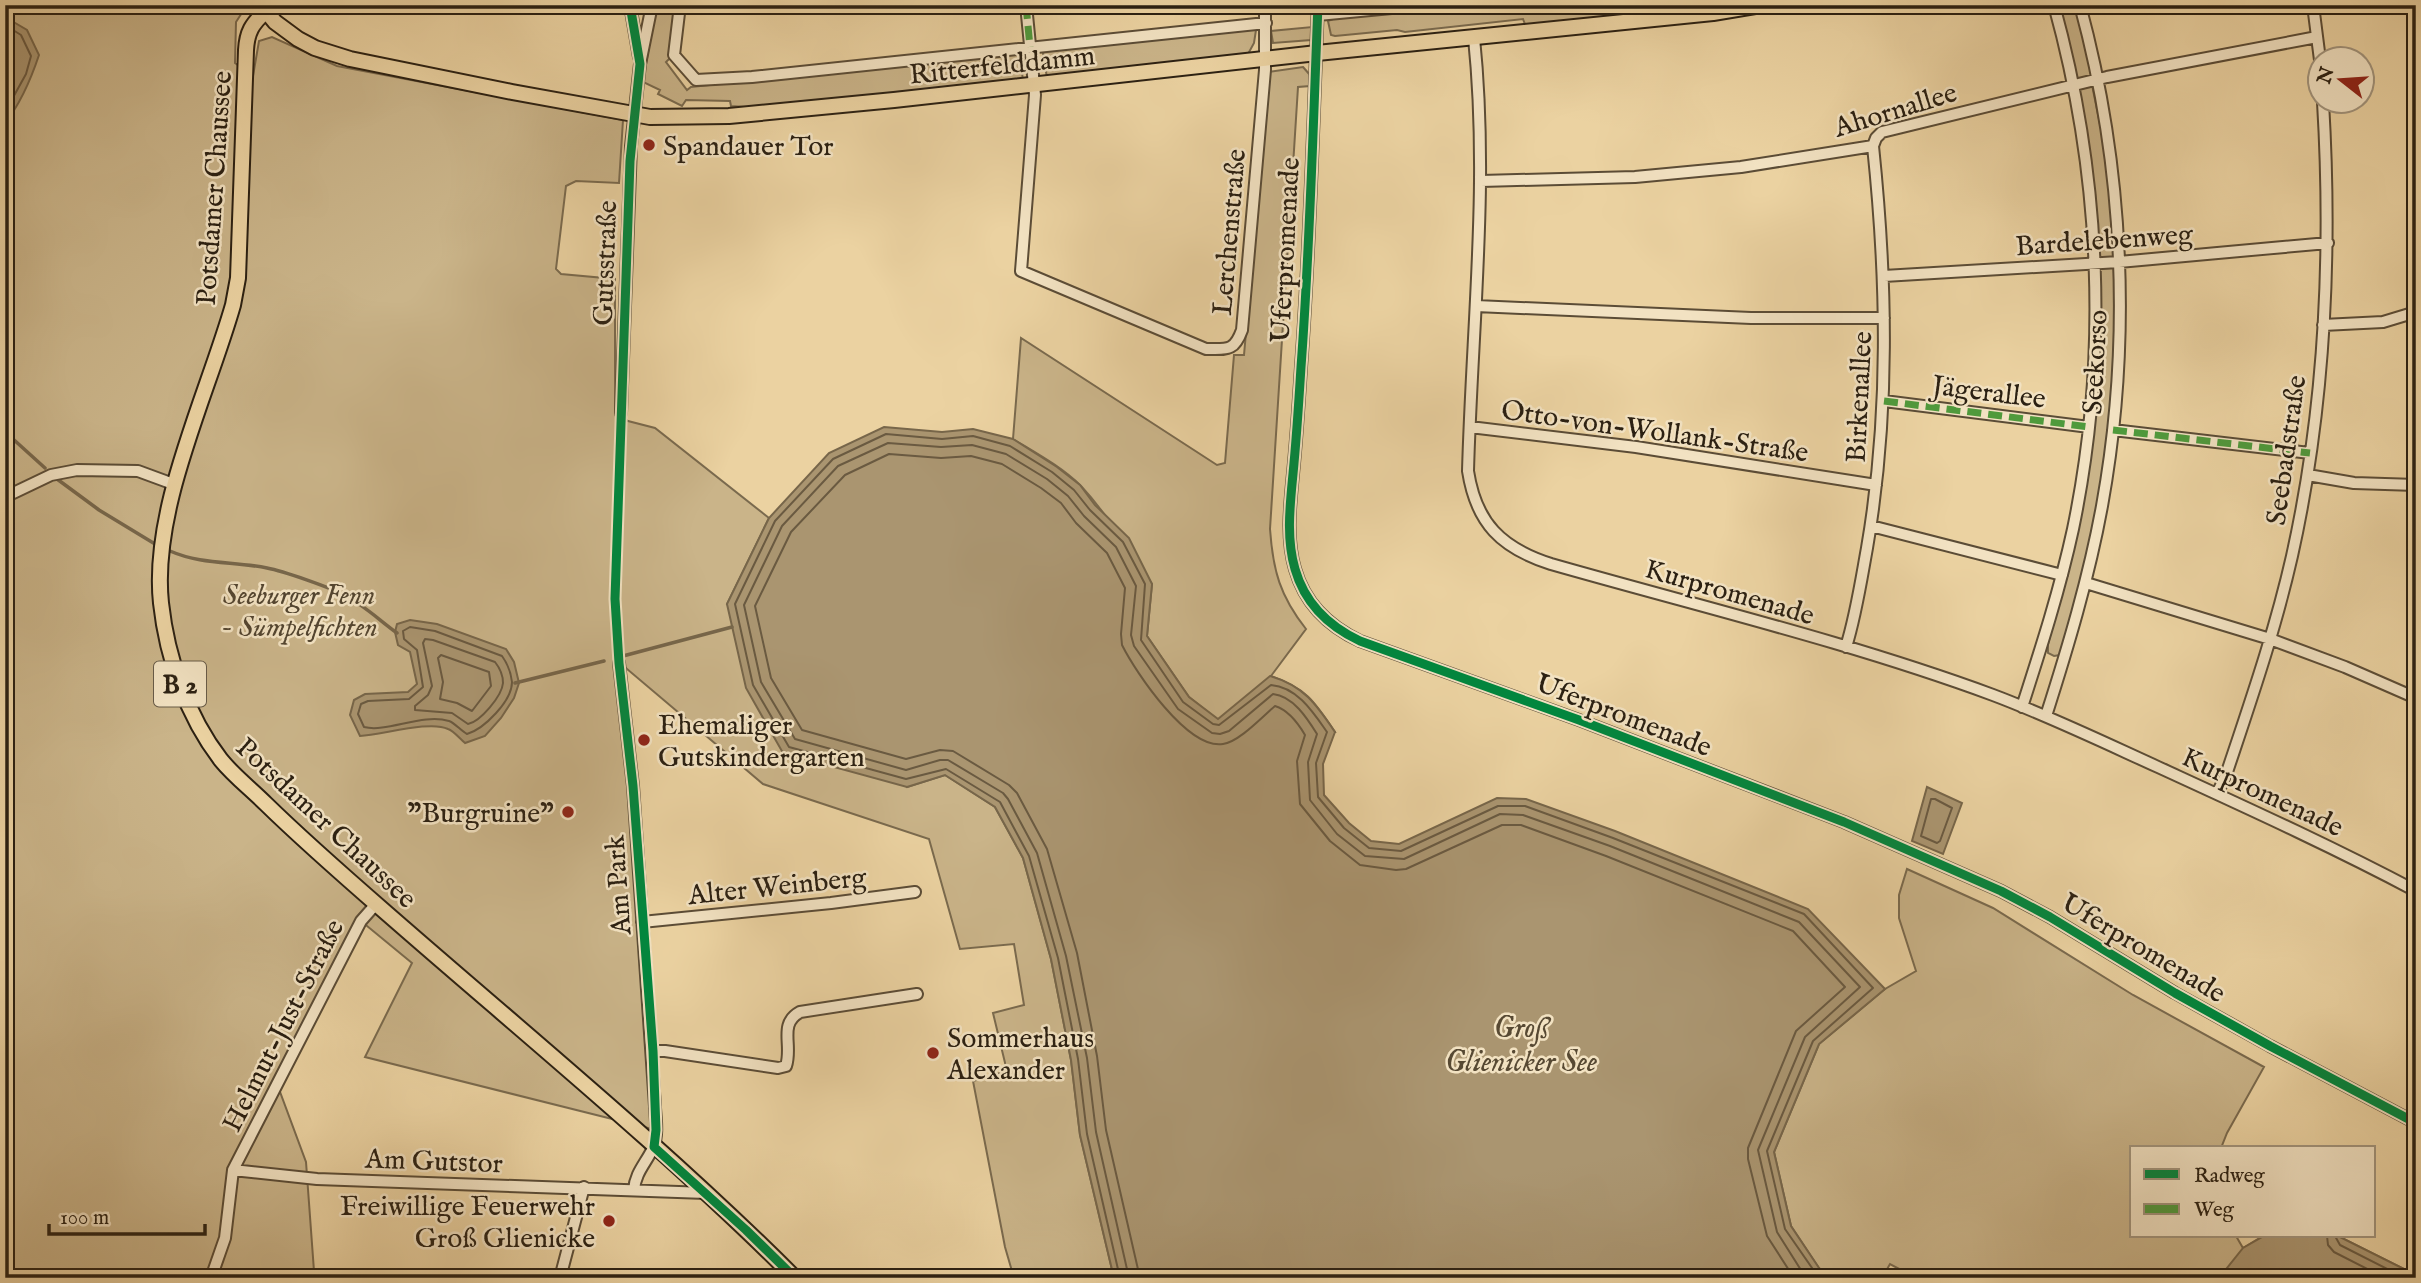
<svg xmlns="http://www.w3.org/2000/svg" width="2421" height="1283" viewBox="0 0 2421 1283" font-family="'IM FELL English',serif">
  <rect width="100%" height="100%" fill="#ebd2a1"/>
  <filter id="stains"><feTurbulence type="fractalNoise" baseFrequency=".00286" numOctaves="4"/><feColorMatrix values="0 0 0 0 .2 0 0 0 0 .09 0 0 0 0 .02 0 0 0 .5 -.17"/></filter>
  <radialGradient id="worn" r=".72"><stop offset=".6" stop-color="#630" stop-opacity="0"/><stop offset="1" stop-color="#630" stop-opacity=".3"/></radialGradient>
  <path fill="#cab489" stroke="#7a6a4e" stroke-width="2" d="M5,5H247L236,22L235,63L253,76L259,41L272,37L337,66L623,120L619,183L576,181L566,186L556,269L561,274L615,279V412L628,421L655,428L769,518L727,604L907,787L945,775L995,807L1023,858L1051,959L1071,1060L1080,1135L1114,1278H1014L1005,1247L973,1081L1007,1071L993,1013L1024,1005L1014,944L960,949L929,839L763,784L620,663L661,1105L656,1106V1130L365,1057L412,963L361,921L276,1081L306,1162L314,1271L320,1278H5Z
    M656,5H675L669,59L666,62L687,90L691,87L1016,53L1020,55L1023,81L761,108L731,106L730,101L686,100L682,106L658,94L660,90L643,82Z
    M1468,5H1725L1526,27L1523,19L1405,32L1397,30L1335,36L1331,35L1328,21L1333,19Z
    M2059,5H2075L2092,76L2077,79Z
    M1312,27L1311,40L1273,43L1271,31Z
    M1253,29L1256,30L1254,43L1248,54L1047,78L1043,53L1046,51Z
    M1303,67L1310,75V86L1298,87L1270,529C1273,571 1280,596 1306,629L1271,676C1307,689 1314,701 1335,732L1247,743L1189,697L1147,636L1152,584C1129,551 1108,515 1081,486C1062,467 1036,453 1013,439L1021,338L1217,465L1225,463L1234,355H1244L1269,72Z
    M2092,85L2103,139L2112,207L2114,258L2100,257L2095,193L2079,90Z
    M2113,266L2115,268C2116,343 2114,419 2100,493C2090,548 2076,601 2060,655L2054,656L2048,653V644C2060,599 2074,555 2082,509C2096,431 2100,349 2100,270L2102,267Z
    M1907,869L1993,908L2133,995L2264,1067L2227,1133L2221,1148H2132V1236H2236L2243,1248L2263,1236H2338L2416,1275V1278H1899L1903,1271L1890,1264L1882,1278H1828L1819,1268L1791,1226L1774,1152L1819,1044L1885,989L1916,971L1899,918V895Z"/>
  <path fill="#aa9570" stroke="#77664a" stroke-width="2" d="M5,17L27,30L39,55C31,79 21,103 5,123Z
    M884,427L942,432L973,429L1013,439L1057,467L1080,485L1095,505L1129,538L1152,584L1147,636L1189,697L1218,719L1270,676C1304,686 1316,704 1335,732L1323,764L1324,795L1349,823L1371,841L1399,844L1497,798L1526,799L1615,831L1808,909L1885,989L1819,1044L1774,1152L1791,1226L1819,1268L1828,1278H1114L1080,1135L1071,1060L1051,959L1023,858L995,807L945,775L907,787L783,753L746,688L727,604L769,518L829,453Z
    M410,620L437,624L506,649L514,662L519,683L514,698L501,718L485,736L465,743C460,739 454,731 448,729C430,720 382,735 360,736L350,715L354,700L365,694L408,692L417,684L410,652L398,645L395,632L397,624Z
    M1927,787L1962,803L1943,854L1912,841Z
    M2264,1236H2338L2416,1275V1278H2219L2243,1248Z"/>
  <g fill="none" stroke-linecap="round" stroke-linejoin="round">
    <path stroke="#6a5a41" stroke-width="2" d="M5,25L21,35L31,56L26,74L5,112
      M410,627L435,631L502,656C507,663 511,673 512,682C512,701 484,729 467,734C461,731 455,723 449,721C422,713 387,733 364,727L358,714L361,704L368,701L409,699L423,687L417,650L404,639L403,631Z
      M425,639L433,640L495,662C499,667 503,675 503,683C502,696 480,722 468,724L452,713L415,710V706L428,695L432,686L423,643Z
      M441,655L489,672L491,686L472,711L457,703L440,699L443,682L438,658Z
      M1931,799H1935L1952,808L1940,841L1937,843L1921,836Z
      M2327,1236L2328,1245L2334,1252L2385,1278
      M2335,1236L2340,1245L2405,1278
      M1120,1278L1087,1134L1078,1059L1058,958L1029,856L1000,802L946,769L906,779L789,747L753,685L735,604L775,521L833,459L886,434L942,439L973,436L1010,446L1052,472L1074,490L1090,510L1123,542L1145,584L1141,640L1183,702L1213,724L1219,725L1271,685C1297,687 1313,712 1327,732L1316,763L1318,797L1344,828L1369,848L1401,851L1498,806H1525L1613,838L1804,914L1873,988L1813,1041L1767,1151L1785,1229L1819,1278
      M1129,1278L1096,1132L1087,1058L1066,956L1037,853L1008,799L1003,793L948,760H940L906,770L795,739L761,682L744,605L782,526L838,466L888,443L941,447L972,445L1006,454L1047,479L1068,496L1084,516L1116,547L1136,586L1131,635L1134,646L1178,709L1212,733L1220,734L1229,731L1273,694C1293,696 1307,718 1317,734L1308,762L1310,800L1337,834L1365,856L1404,859L1500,814L1523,815L1610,846L1799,922L1860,987L1805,1037L1758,1150L1777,1232L1806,1278
      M1140,1278L1106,1130L1097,1056L1077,953L1047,849L1017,793L1009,785L953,751L940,750L906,759L802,730L771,678L755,606L791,532L845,475L889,454L941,458L971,456L1002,464L1041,488L1061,503L1076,523L1107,553L1125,588L1121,634L1122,645C1136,673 1188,750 1223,744C1239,742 1262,717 1275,706C1288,710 1298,723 1305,735L1297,761L1300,804L1330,841L1360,865L1396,870L1406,869L1502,825H1521L1606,856L1793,931L1845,987L1796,1031L1748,1148V1159L1767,1236L1794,1278"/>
    <path stroke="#77664a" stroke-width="3.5" d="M12,111L13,439L45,468
      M57,479L99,510L155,544
      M170,551C202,565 233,561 267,568C283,571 329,587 344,595C364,605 379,620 397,633
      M623,656L732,627
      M515,683L604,661"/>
    <defs>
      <path id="minor" d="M630,5L639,57
        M680,5L674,55L696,80L752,77L1266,23
        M1026,5L1035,95L1021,271L1206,349C1227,349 1234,352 1242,330L1265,70V5
        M1318,5C1313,126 1310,247 1301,367C1299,399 1297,431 1294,463C1291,498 1285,535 1295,569C1305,604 1328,626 1360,641L1579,720L1844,822L2001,891L2050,917L2175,993L2270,1046L2416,1123
        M2313,5L2320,60
        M1318,15L1423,5
        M1474,38C1489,182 1472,326 1468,471C1476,523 1501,548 1551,564C1698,606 1849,642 1993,695C2049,716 2103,742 2158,767C2245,807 2331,846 2416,891
        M1481,181L1635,177L1741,167L1873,146
        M1884,276L2119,262L2328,243
        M1476,306L1751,318H1884
        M2323,325L2383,322L2416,312
        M1884,401L2089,427
        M621,413L631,146L640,64L652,5
        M1470,427L1636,447L1876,485
        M2113,430L2310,453
        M2308,475L2354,483L2416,485
        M5,497L51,475L77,470L138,471L176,485
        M1871,526L2062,575
        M2086,583L2270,639L2345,667L2416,698
        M1846,647C1856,615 1861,581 1867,548C1890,414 1887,280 1873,146L1876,138L1882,132L2107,77L2317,37
        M619,663L633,786L655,1106
        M2022,707C2041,648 2060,589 2073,529C2109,356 2101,175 2054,5
        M2046,716C2068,647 2089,577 2102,506C2132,341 2124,167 2080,5
        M2217,794L2226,775C2250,703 2275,631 2292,556C2325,408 2332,253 2323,102
        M642,922L831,903L915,892
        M653,1051H665L778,1068L786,1066C793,1045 778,1024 800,1012L917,994
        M233,1170L317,1179L706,1193
        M634,1190C635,1173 646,1163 653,1148C658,1136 656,1121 655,1108
        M211,1278L225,1238L233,1170L361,921L376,904
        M560,1278L584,1187"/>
      <path id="major" d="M262,6L275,22L298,39L315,48L350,59L512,92L650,117L729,116L894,100L1317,53L1713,13L1761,5
        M265,12C252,24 247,32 246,50L238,278L233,305C207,396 151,510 161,603C167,658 187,716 221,760C234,776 251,789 266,804C311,848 359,889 406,930C537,1044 672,1155 795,1278"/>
    </defs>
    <use href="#minor" stroke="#5b4c36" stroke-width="14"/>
    <use href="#major" stroke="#2b2012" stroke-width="18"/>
    <use href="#minor" stroke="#f2e2c2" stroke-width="10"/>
    <use href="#major" stroke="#ebd2a1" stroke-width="14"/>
    <path stroke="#4f9a3c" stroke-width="7" stroke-dasharray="14 7" stroke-linecap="butt" d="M1026,5L1030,47
      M1377,10V5
      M1884,401L2089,427
      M2113,430L2310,453"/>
    <defs>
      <path id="cycleway" d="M630,5L640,64L630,161L615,599L619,663L633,786L653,1051L656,1130L654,1147L746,1230L795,1278
        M1318,5C1313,126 1310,247 1301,367C1299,399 1297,431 1294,463C1291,498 1285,535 1295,569C1305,604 1328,626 1360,641L1579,720L1844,822L2001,891L2050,917L2175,993L2270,1046L2416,1123"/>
    </defs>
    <use href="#cycleway" stroke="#f2e2c2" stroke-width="13"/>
    <use href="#cycleway" stroke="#00873e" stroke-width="9"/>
  </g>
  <g fill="#8f2418" stroke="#f2e2c2" stroke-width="2.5">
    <circle cx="649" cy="145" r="7"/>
    <circle cx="644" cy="740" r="7"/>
    <circle cx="568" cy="812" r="7"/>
    <circle cx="933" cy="1053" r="7"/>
    <circle cx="609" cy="1221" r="7"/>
  </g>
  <g text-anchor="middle" stroke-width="5" stroke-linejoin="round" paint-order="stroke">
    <rect fill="#f2e2c2" stroke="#675a47" stroke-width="2" x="154" y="661.5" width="52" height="45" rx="5"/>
    <g font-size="26" font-weight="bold" fill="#2b2012">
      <text x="180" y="693">B 2</text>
    </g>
    <g font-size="28" fill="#2b2012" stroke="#f2e2c2">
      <text transform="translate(1002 64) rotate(-6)" y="10">Ritterfelddamm</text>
      <text transform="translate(1895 109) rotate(-17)" y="10">Ahornallee</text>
      <text transform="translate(213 188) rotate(-86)" y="10">Potsdamer Chaussee</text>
      <text transform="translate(1228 232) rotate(-85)" y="10">Lerchenstraße</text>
      <text transform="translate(2104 239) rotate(-4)" y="10">Bardelebenweg</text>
      <text transform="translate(1284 250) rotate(-87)" y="10">Uferpromenade</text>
      <text transform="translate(604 263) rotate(-88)" y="10">Gutsstraße</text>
      <text transform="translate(2094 362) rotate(-87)" y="10">Seekorso</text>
      <text transform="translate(1989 391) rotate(7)" y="10">Jägerallee</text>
      <text transform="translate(1858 397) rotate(-87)" y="10">Birkenallee</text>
      <text transform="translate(1655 430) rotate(8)" y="10">Otto-von-Wollank-Straße</text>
      <text transform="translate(2285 450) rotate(-82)" y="10">Seebadstraße</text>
      <text transform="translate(1730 591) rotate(16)" y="10">Kurpromenade</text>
      <text transform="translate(1624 714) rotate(21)" y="10">Uferpromenade</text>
      <text transform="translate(2263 791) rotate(25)" y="10">Kurpromenade</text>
      <text transform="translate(327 822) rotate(43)" y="10">Potsdamer Chaussee</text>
      <text transform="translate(617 885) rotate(-94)" y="10">Am Park</text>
      <text transform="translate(777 885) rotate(-6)" y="10">Alter Weinberg</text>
      <text transform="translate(2144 947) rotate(31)" y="10">Uferpromenade</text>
      <text transform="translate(282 1025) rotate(-63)" y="10">Helmut-Just-Straße</text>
      <text transform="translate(434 1160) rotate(2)" y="10">Am Gutstor</text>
    </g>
    <g font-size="28" fill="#2b2012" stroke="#f2e2c2" text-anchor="start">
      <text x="663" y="155">Spandauer Tor</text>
      <text x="658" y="734">Ehemaliger<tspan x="658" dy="32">Gutskindergarten</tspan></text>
      <text x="554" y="822" text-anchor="end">"Burgruine"</text>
      <text x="947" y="1047">Sommerhaus<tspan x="947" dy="32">Alexander</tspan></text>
      <text x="595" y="1215" text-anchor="end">Freiwillige Feuerwehr<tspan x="595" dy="32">Groß Glienicke</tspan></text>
    </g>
    <g font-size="28" font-style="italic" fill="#534530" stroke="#f2e2c2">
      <text x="299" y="604">Seeburger Fenn<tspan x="299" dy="32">- Sümpelfichten</tspan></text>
    </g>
    <g font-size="30" font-style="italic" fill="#574933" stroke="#f2e2c2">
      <text x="1521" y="1037">Groß<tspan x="1521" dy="34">Glienicker See</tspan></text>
    </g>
  </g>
  <rect width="2421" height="1283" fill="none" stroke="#ebd2a1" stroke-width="28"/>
  <rect x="7" y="7" width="2407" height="1269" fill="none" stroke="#2b2012" stroke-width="3.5"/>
  <rect x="14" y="14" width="2393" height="1255" fill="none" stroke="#2b2012" stroke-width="2"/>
  <rect x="2130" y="1146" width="245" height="91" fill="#f2e2c2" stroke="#a2947c" stroke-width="2"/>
  <rect x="2144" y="1169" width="35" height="10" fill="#00873e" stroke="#a2947c" stroke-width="2"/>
  <text x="2194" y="1182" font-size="21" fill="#2b2012">Radweg</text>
  <rect x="2144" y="1204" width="35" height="10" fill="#4f9a3c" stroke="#a2947c" stroke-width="2"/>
  <text x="2194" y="1216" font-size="21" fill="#2b2012">Weg</text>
  <g transform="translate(2341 80) rotate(287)"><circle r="33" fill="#f2e2c2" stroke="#a2947c" stroke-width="2"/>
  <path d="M0-5L12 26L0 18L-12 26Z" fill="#8f2418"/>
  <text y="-10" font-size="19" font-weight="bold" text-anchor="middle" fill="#2b2012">N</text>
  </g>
  <path d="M49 1224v10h156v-10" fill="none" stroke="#2b2012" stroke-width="3.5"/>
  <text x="60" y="1224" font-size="21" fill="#2b2012" stroke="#f2e2c2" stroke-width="5" paint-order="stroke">100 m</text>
  <rect width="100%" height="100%" filter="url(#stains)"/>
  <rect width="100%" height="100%" fill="url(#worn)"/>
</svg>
